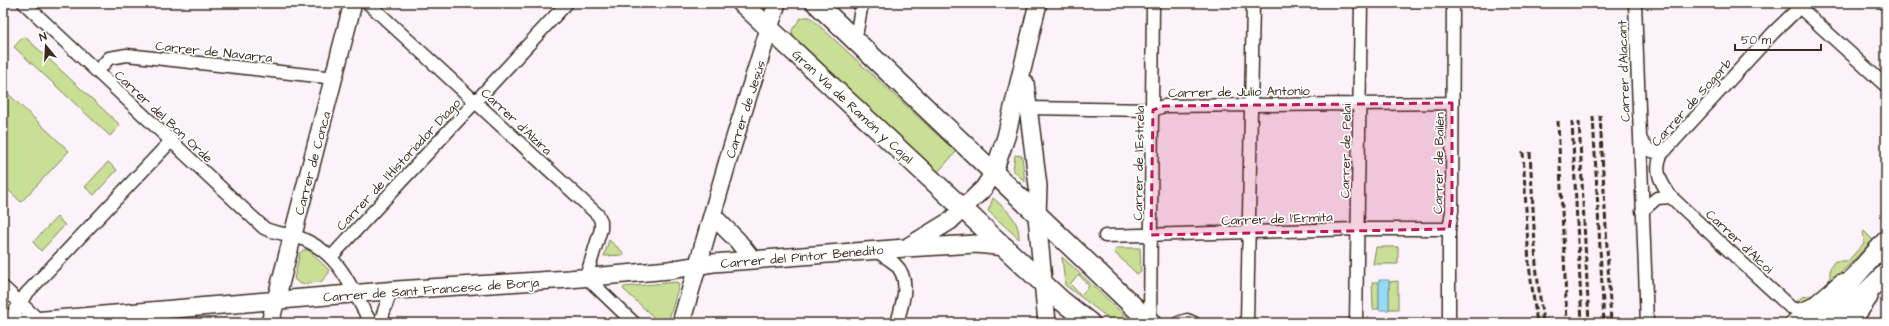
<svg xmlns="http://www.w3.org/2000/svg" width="1889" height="326" viewBox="0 0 1889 326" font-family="'Architects Daughter',sans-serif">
  <rect width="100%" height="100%" fill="#fbf2fa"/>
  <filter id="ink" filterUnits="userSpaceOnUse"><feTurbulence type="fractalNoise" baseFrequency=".025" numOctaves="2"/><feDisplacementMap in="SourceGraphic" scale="8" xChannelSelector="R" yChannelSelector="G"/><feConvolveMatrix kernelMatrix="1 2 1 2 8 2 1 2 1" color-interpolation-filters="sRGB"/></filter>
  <g filter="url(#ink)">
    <path fill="#c8df95" stroke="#82845a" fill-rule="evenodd" d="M805,17H810L956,152L938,172L793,36L792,30L801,18Z
      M24,36L120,125L110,136L14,47Z
      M3,89L69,151L21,202L3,185Z
      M1015,155L1022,156L1025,182L1013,170Z
      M108,162L117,170L94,195L85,187Z
      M993,198C1006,209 1020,220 1019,239L988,211Z
      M57,217L65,225L41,251L33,242Z
      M1864,231L1873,240L1820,295L1805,302H1796L1802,297L1814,295L1830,279V268L1835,261H1848L1864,243L1863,233Z
      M609,240L624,253V255L604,256Z
      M1376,247H1398V264H1373Z
      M1117,248H1140L1141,271L1137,274L1114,252Z
      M303,250H308L329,270V273L321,282L300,284L294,279L300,253Z
      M1062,257L1133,323H1115L1065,285ZM1079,275L1089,286L1081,295L1070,284Z
      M1398,281V309H1389V282Z
      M677,282L679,285L668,323H660L623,289L624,287Z
      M1372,282H1379V309H1373Z"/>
    <path fill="#95daf6" stroke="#7194a0" d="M1379,280H1389V310H1379Z"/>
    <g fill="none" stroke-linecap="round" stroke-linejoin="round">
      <defs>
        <path id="street" d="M24,3L264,228C277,235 292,233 305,240C342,256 352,291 371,323
          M368,3L598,215L601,221V229L586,277L634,323
          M1635,3L1647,323
          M1795,3L1886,86
          M1804,3L1774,32L1661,155C1654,172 1661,183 1671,197L1790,307L1798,310L1812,305
          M855,42L862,3
          M97,72L109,58L127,55L335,78
          M1027,108L1153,110L1164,106L1452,103
          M1640,138C1646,150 1654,155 1666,150
          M1642,211L1657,198L1671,197
          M1105,236L1357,229H1449
          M875,250C881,255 890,259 895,264C912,280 902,304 897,323
          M332,256L567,3
          M3,287L42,323
          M1150,322L1153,3
          M7,323L26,294L171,141
          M380,323L391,290
          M1178,323L1187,320L1194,323
          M1247,323L1253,3
          M1356,323L1361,3
          M1449,323V229L1452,211L1453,3"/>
        <path id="secondary" d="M1025,83L1038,186L1037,216L1047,323
          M713,216L737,240L753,260
          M909,246L950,221L984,188L993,174L1006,137L1038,3
          M10,323L397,290L569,279L669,270L713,263L905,248L976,244L1006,247
          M270,323L353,3
          M681,323L729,157L777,3
          M1794,323L1841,283
          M1851,323L1869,297"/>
        <path id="primary" d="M742,3L1062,301L1090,323
          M816,3L1151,323
          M1814,323L1886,241
          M1835,323L1886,273"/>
      </defs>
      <use href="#street" stroke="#3b2a1e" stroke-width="15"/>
      <use href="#secondary" stroke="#3b2a1e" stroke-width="20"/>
      <use href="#primary" stroke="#3b2a1e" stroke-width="22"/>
      <use href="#street" stroke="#fff" stroke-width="12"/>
      <use href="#secondary" stroke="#fff" stroke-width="17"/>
      <use href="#primary" stroke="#fff" stroke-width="19"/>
      <path stroke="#3b2a1e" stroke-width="3" stroke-dasharray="6 3" stroke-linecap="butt" d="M1600,115L1611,323
        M1593,116L1604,323
        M1558,121L1567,323
        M1572,121L1582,323
        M1579,121L1589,323
        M1523,152L1529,265L1537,323
        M1530,152L1536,265L1543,323"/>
    </g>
  </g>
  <path fill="#c2185b" fill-opacity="0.2" stroke="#c2185b" stroke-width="3" stroke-dasharray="8 5" stroke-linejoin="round" d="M1452,103V211L1449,229L1151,235L1153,110L1164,106Z"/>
  <g text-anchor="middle" stroke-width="3.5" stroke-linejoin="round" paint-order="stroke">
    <g font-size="13" fill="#3b2a1e" stroke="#fff">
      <text transform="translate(214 51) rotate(6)" y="5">Carrer de Navarra</text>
      <text transform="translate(1623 71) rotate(-92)" y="5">Carrer d'Alacant</text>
      <text transform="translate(1239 91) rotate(-1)" y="5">Carrer de Julio Antonio</text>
      <text transform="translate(1691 102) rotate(-48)" y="5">Carrer de Sogorb</text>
      <text transform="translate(853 106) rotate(43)" y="5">Gran Via de Ramón y Cajal</text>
      <text transform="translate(745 109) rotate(-72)" y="5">Carrer de Jesús</text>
      <text transform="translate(164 116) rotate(43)" y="5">Carrer del Bon Orde</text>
      <text transform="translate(517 121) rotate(43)" y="5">Carrer d'Alzira</text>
      <text transform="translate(1345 151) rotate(-89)" y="5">Carrer de Pelai</text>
      <text transform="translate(312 163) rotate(-75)" y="5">Carrer de Conca</text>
      <text transform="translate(1138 163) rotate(-89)" y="5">Carrer de l'Estrela</text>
      <text transform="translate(1438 163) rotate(-89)" y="5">Carrer de Bailén</text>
      <text transform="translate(398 164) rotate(-47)" y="5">Carrer de l'Historiador Diago</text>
      <text transform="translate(1277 218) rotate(-2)" y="5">Carrer de l'Ermita</text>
      <text transform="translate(1740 241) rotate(43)" y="5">Carrer d'Alcoi</text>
      <text transform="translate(802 256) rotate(-5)" y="5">Carrer del Pintor Benedito</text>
      <text transform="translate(431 289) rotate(-4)" y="5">Carrer de Sant Francesc de Borja</text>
    </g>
  </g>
  <rect width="1889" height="326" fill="none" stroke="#fff" stroke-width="16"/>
  <rect x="8" y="8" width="1873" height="310" fill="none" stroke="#3b2a1e" stroke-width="1.5" filter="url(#ink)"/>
  <g transform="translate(46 46) rotate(342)" stroke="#ffffff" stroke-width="3" paint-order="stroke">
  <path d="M0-3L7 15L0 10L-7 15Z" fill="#3b2a1e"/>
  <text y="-6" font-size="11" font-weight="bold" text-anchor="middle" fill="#3b2a1e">N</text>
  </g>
  <path d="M1735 44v6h86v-6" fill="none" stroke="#3b2a1e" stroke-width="2"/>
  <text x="1741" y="44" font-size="12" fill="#3b2a1e" stroke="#ffffff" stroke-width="3" paint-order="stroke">50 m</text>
</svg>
